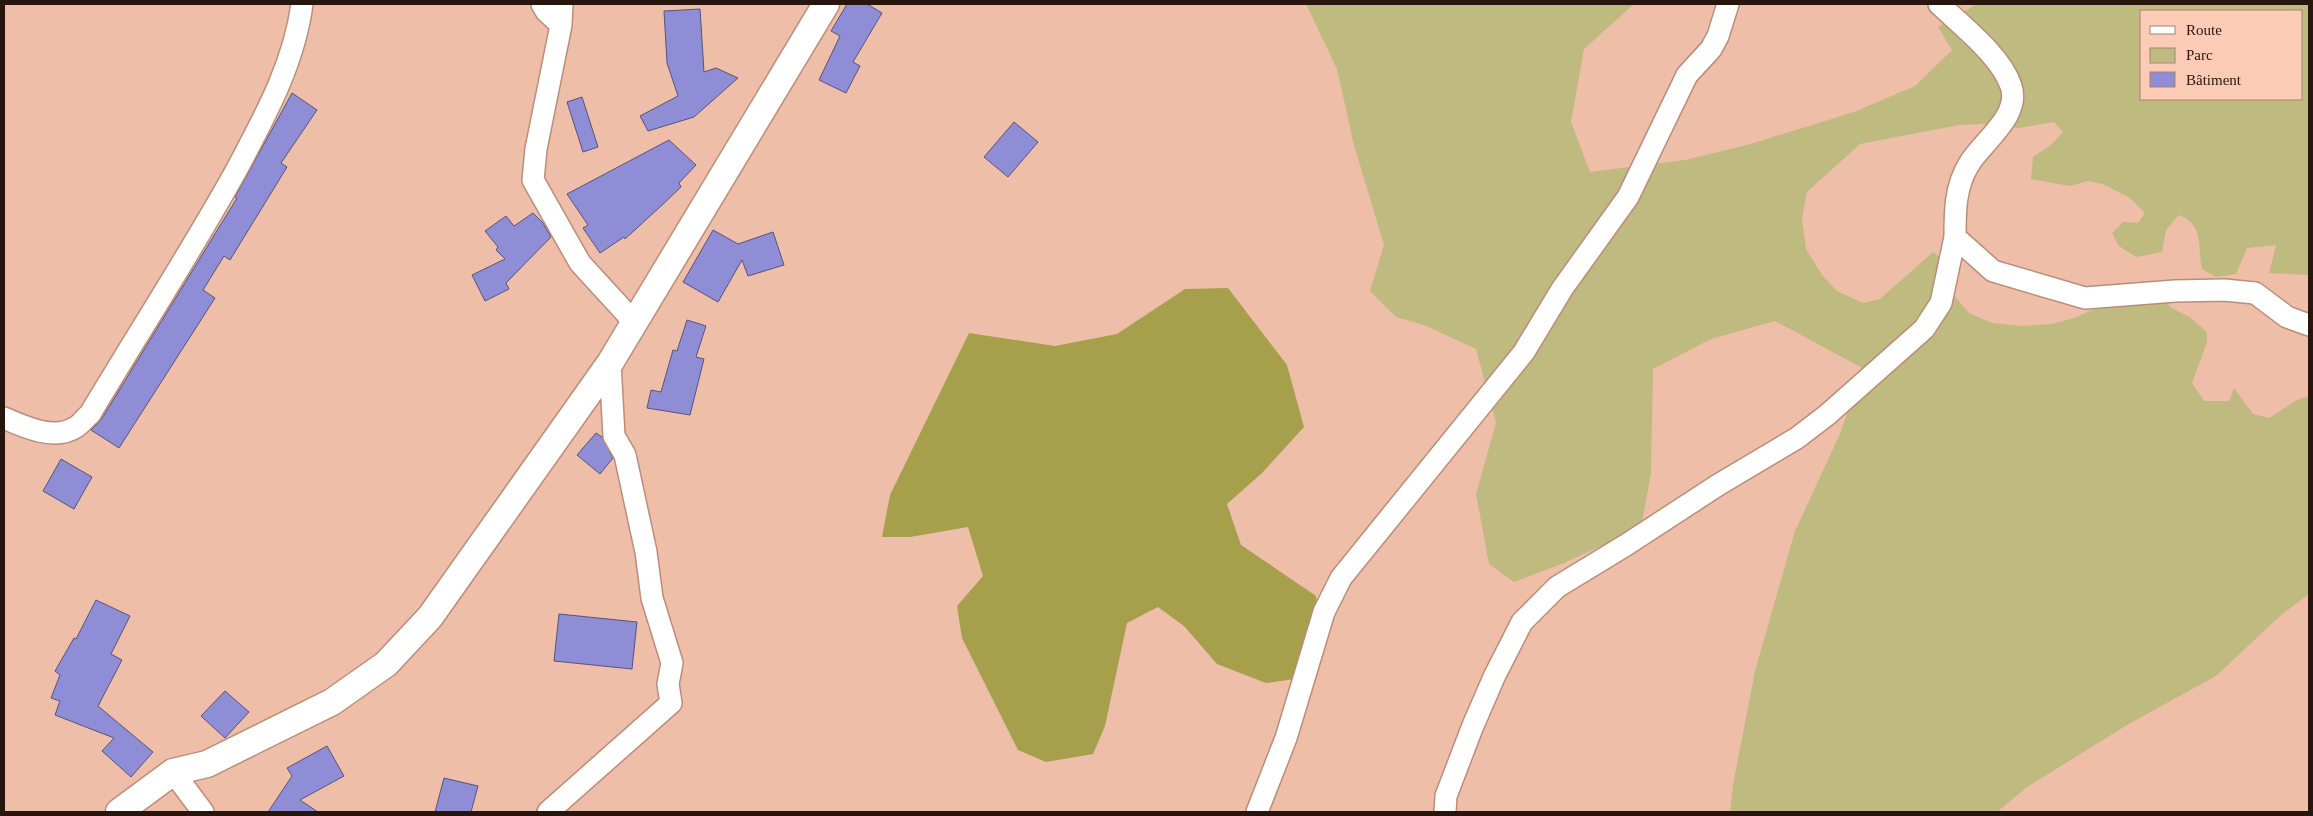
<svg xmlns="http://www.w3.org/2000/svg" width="2313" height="816" viewBox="0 0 2313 816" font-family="Georgia,serif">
  <rect width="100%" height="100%" fill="#efbea9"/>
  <path fill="#beba80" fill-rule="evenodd" d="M1306,4H1634L1584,49L1571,122L1590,172L1685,160L1747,145L1854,112L1915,86L1952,50L1938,27L1977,4H2309V275L2269,273L2276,245L2247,248L2236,274L2216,277L2202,269C2197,247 2205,225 2179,215L2166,230L2162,252L2136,257L2119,246L2112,233L2123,222L2138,223L2145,213L2130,198L2103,184L2088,181L2070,186L2031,179L2033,157L2051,145L2063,132L2054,122L2019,128L1982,124L1959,125L1860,144L1807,192L1802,218L1806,249L1822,275L1837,291L1863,303L1880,299L1933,252L1957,270L1950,291L1969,313L1992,323L2021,326L2051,324L2074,318L2099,307L2162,294L2170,307L2191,318L2207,332V342L2192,383L2204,401H2229L2234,388L2253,414L2269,418L2297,400L2306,397L2309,398V594L2281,615L2216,676L2127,725L2027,787L1997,812H1730L1733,785L1755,671L1795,531L1839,436L1864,369L1775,321L1711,339L1653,369L1651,473L1641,528L1564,563L1514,582L1489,564L1476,494L1496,423L1476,349L1424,325L1396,317L1370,291L1384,245L1354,145L1337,69ZM2142,11H2302V99H2142Z"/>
  <path fill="#a69f4c" d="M1228,288L1287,365L1304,427L1262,473L1227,504L1241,545L1316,596L1323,650L1309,677L1266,683L1217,664L1184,626L1158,607L1127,623L1105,726L1093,754L1046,762L1018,750L962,638L957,606L983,576L968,527L910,537H882L890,495L969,333L1055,346L1117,334L1185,289Z"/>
  <path fill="#8f8dd5" stroke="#55547b" d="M847,4H867L882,13L853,62L860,66L846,93L819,80L840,36L831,31Z
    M700,9L704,72L716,68L738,78L694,117L648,131L640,116L678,96L667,63L664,11Z
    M292,93L317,110L281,163L287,167L230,260L224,256L203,290L215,298L119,448L91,430L101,420L237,198L235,197Z
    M582,97L598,147L583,152L567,102Z
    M1014,122L1038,142L1008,177L984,157Z
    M669,140L696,165L679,183L681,187L661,206L625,239L624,237L600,253L583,228L588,225L567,194Z
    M533,213L543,223L551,237L506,283L509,289L485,301L472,275L505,259L496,250L498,247L485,231L506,216L514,226Z
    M713,230L738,244L773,232L784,265L748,276L742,260L718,302L683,282Z
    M687,320L706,326L696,357L704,359L690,415L647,408L651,390L661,392L673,350L677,351Z
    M596,433L602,437L613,458L600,474L577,455Z
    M61,459L92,477L74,509L43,491Z
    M96,600L130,616L111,654L122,660L98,706L153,752L131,777L102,751L114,738L55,715L60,701L51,698L60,675L55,671L74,638L76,639Z
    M559,614L637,622L632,669L554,661Z
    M225,691L249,712L225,738L201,716Z
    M327,746L344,776L300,800L318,812H268L292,776L287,768Z
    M444,778L478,786L471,812H435Z"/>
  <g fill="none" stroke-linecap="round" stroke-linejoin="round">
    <defs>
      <path id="minor" d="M542,4L546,11L561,25
        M562,4L561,25L536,149L533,180L580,263L634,322
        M1939,4C1962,26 2001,56 2011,86C2021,116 1983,141 1969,164C1955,187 1955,211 1955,237L1993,271L2085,298L2175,291L2224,290L2255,293L2287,317L2309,325
        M4,418C24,427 55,441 76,427C81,424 85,418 90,414C139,332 191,252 237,169C265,116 294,64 302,4
        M173,772L203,812
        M548,812L671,703L668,684L672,663L652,598L646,552L625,455L614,436L610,363
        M1257,812L1286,738L1324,612L1341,578L1524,352L1562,289L1628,197L1687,75L1711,49L1718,36L1728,4
        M1445,812L1446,796L1472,728L1494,677L1522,622L1557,587L1626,545L1718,485L1797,438L1827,415L1924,329L1941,303L1955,237"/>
      <path id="tertiary" d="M119,812L173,772L207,764L332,702L386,664L430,617L610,363L826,4"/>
    </defs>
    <use href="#minor" stroke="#bb8d78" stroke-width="24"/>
    <use href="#tertiary" stroke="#bb8d78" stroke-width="29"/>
    <use href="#minor" stroke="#fff" stroke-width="21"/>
    <use href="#tertiary" stroke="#fff" stroke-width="26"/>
  </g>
  <rect width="2313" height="816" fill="none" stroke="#27150e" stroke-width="10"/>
  <rect x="2140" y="10" width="162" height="90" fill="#fccbb6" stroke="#a78273"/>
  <rect x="2150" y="26" width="25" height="8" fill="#ffffff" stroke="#a78273"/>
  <text x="2186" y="35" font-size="15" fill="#27150e">Route</text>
  <rect x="2150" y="48" width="25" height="15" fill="#beba80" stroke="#a78273"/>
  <text x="2186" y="60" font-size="15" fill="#27150e">Parc</text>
  <rect x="2150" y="72" width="25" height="15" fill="#8f8dd5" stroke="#a78273"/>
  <text x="2186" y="85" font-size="15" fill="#27150e">Bâtiment</text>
</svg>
